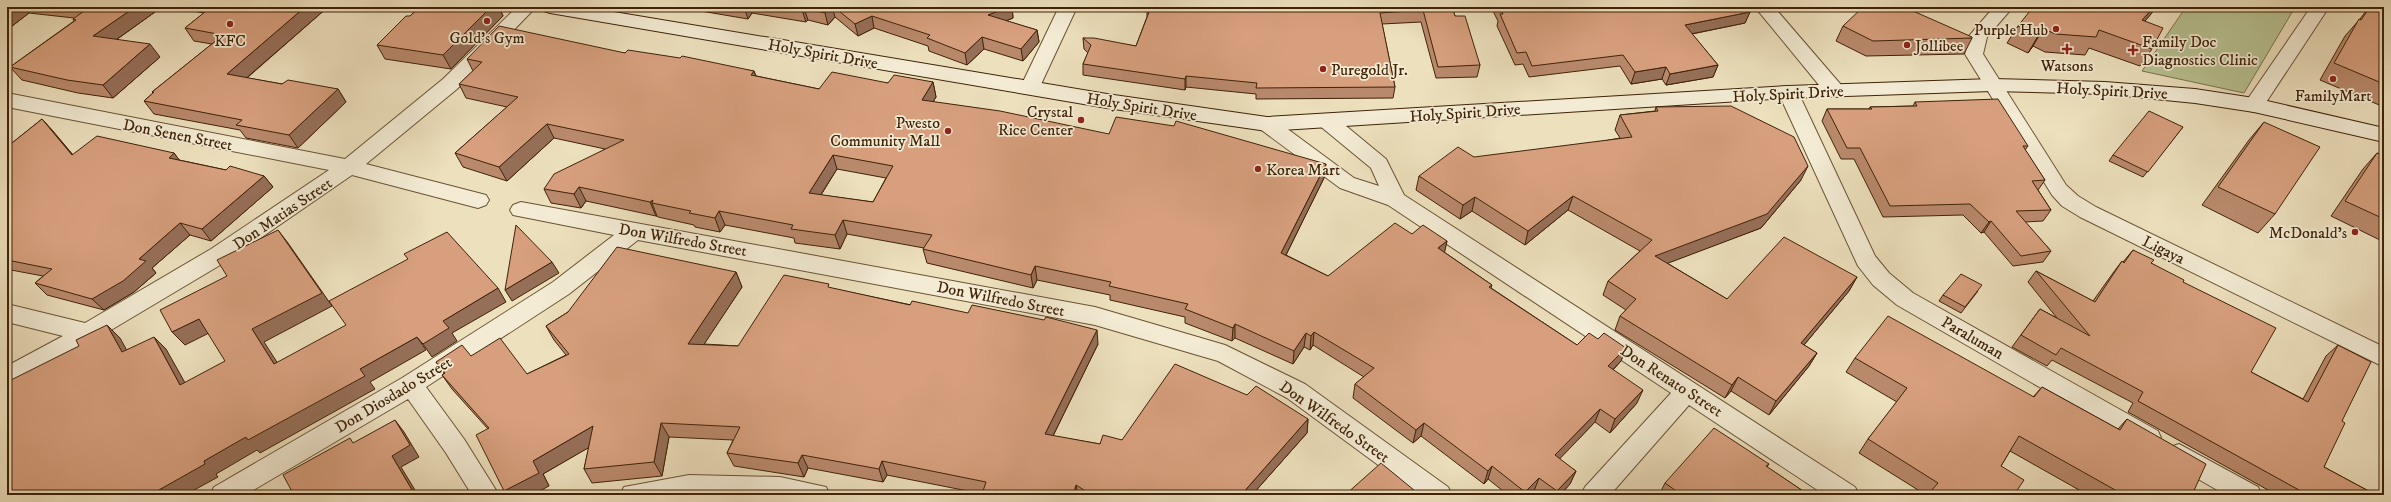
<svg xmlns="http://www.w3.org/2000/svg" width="2391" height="502" viewBox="0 0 2391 502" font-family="'IM FELL DW Pica',serif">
  <rect width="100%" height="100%" fill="#ede0bd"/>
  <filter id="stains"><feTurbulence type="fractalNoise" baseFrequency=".005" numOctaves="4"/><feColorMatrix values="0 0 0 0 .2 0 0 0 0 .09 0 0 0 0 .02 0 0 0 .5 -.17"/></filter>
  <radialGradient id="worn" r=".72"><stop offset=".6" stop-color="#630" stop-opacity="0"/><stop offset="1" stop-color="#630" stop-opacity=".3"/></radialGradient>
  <path fill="#b8c292" stroke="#7c724d" d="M2186,7H2288L2294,9L2244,93L2142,71Z"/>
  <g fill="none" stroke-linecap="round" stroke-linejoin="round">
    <defs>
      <path id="street" d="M517,7H536L457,89L366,164L486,195L489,200L486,205L478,208L352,175L227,261L96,339L7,387V366L63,336L7,322V304L85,323L211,249L329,170L7,107V93L345,159L443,79Z
        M1059,7H1077L1037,93L1030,94L1023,93L1020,88Z
        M1755,7H1774L1842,86L1845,91L1842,96L1835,97L1828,96Z
        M1994,7H2013L1987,37L1983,54L2066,185L2078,196L2096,207L2384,347V367L2080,217L2062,206L2052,195L1965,54L1969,36Z
        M2311,7H2329L2261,110L2254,112L2247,110L2244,105L2247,100Z
        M1788,86L1795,87L1798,92L1875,256L1889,273L1913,293L2158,431L2161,438L2158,445L2149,448L2140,445L1897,305L1873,285L1858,266L1778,92L1781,87Z
        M1327,114L1334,116L1386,159L1404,195L1855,487L1859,495H1825L1689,405L1610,495H1581L1585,487L1671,393L1388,205L1340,188L1260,129L1257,124L1260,119L1267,117L1274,119L1354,178L1379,186L1371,168L1320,126L1317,121L1320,116Z
        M521,202L1095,307L1225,345L1305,384L1448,487L1452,495H1419L1287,398L1218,361L1095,325L638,240L569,294L426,387L464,439L499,495H472L446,453L408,399L245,495H210L214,487L402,378L553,282L614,235L513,215L510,210L513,205Z
        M2179,444L2258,487L2262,495H2226L2170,463L2166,455L2170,447Z
        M689,475L780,477L826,487L830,495H620L624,487Z"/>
      <path id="secondary" d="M541,7H584L1107,94L1267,117L1788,86L1992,79L2105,82L2195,89L2254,98L2384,128V142L2254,112L2195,103L2105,94L1992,91L1788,98L1267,131L1107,108L550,13L544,11Z"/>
    </defs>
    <use href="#street" stroke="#6a5235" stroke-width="2"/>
    <use href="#secondary" stroke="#3f2208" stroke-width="2"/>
    <use href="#street" fill="#f3ebd4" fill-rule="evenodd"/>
    <use href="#secondary" fill="#f3ebd4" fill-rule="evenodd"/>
  </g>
  <path fill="#b9896c" stroke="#3f2208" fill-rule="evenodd" d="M7,7H162L116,40L160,57L113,98L78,93L22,80L10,67L74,21L73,19L74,18L29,13L7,30Z
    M169,7H328L247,78L282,84L338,89L346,102L298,148L246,138L240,130L154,114L144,101L153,93L152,92L212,44L194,41L185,28L204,13Z
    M420,7H499L503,16L451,69L385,59L377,45L410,16Z
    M689,7H1012L1013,18L1006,21L1037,30L1039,42L1023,61L984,49L967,65L929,51L928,46L874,28L858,36L835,17L828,25L808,20L806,22L752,13L748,19L689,9Z
    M1147,7H1452L1455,16L1480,65L1477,77L1436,78L1421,22L1382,24L1395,87L1393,98L1256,99V94L1186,87L1185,90L1083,75V64L1088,53L1084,49L1083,38L1136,46L1147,17Z
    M1494,7H1745L1750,12L1745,23L1692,34L1718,65L1713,77L1666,85L1662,79L1631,84L1620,66L1529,77L1523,64L1515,65L1497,26L1498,21L1493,11Z
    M2157,7L2145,21L2152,49L2140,66L2089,48L2085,55L2045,52L2033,46L2028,53L2007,43L2018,26Z
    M2369,7H2384V107L2320,80L2345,36L2360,19Z
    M1843,26L1972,38L1964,54L1866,56L1836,41Z
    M625,53L754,71L756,76L819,89L888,83L933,82L936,97L933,102L1324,178L1286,255L1328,276L1412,234L1447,241L1444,252L1492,285L1491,288L1577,345L1598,339L1626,348L1621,361L1613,370L1637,403L1610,433L1595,422L1559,459L1576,471L1570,484L1560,495H1540L1534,491L1530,495H1508L1488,479L1484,484L1421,436L1413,443L1353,398L1355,384L1364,377L1313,345L1310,350L1304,347L1293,364L1235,338L1232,341L1185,323V317L1110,300V295L1037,280L1033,288L927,263L923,249L924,248L847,234L840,249L795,243L794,238L725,225L720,232L695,227L694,225L658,217L657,216H656L586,201L581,208L551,203L544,189L605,149L554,138L507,181L463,167L455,153L507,107L466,98L459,84L473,71L467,59ZM837,169L886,178L873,202L821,195Z
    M1915,102L2028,146L2025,150L2045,180L2038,190L2051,210L2043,221L2025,222L2051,251L2043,262L2013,266L1984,232L1981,233L1963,215L1883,217L1854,159H1841L1822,121L1827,109H1869L1870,107L1913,106Z
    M1656,107L1801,180L1761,228L1667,263L1727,299L1857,277L1849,291L1804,345L1817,353L1809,366L1769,415L1731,391L1725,398L1615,330L1620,316L1626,310L1603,295L1608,281L1640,251L1568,210L1525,245L1472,211L1460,219L1416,190L1419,176L1620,138L1615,130L1620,115L1655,111Z
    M42,119L73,155L174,153L179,160L226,170L264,176L273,187L211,241L190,235L152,268L156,273L134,292L104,310L47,295L35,283L43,276L11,270L7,266V147Z
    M2264,122L2275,214L2258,233L2202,205L2249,140Z
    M2183,127L2143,177L2109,161L2113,155Z
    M2377,153L2384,156V242L2331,216L2363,169Z
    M2133,250L2151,263L2183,282L2251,372L2303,399L2326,356L2338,345L2342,421L2324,467L2376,495H2277L2128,412L2133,403L2052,360L2047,366L2012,347L2040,309L2057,318L2028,282L2036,271L2093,301L2113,273L2122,261L2123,262Z
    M736,272L742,287L704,344L738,346L830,288L1098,344L1053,436L1100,444L1122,440L1247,395L1308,419L1307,433L1252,495H984L983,494L887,475L883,482L808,468L804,477L734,466L727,453L733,440L669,437L662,476L592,483L584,469L589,447L543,474L549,486L488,429L452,389L442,375L444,373L436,362L471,356L527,374L566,355L554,340L546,326L568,312Z
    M1978,291L1961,313L1939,301L1943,295Z
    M1855,358L2033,397L2042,387L2118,429L2127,419L2192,495H2088L2010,451L2001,466L2014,495H1926L1859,453L1868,439L1897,402L1846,372Z
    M1769,464L1767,467L1809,495H1659L1665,483Z"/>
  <path fill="#966f58" stroke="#3f2208" d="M10,7H24L29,13L7,30V9Z
    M135,7H162L103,49L93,36Z
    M305,7H328L236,87L227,74Z
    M491,7H499L503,16L451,69L443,55Z
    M744,7H750L752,13L748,19Z
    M830,7H832L835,17L828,25L825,13Z
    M1009,7H1012L1013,18L990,27L988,15Z
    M2154,7H2157L2131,37L2142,20Z
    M804,8L808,20L806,22L802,10Z
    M1750,12L1745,23L1681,36L1685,25Z
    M872,16L874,28L858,36L855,24Z
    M2043,29L2033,46L2028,53L2038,36Z
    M1037,30L1039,42L1023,61L1021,49Z
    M982,37L984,49L967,65L965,53Z
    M150,44L160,57L113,98L103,85Z
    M1718,65L1713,77L1666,85L1670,74Z
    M1666,67L1662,79L1631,84L1635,72Z
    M754,71L759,85L751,75Z
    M1186,76V87L1185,90V79Z
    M933,82L936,97L925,115L922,100Z
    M338,89L346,102L298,148L289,135Z
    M42,119L53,131L83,167L72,155Z
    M547,124L554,138L507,181L499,167Z
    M174,153L183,165L169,158Z
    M833,155L837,169L813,207L809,193Z
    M1326,164L1324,178L1280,267L1281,253Z
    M1808,166L1801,180L1761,228L1650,270L1655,256Z
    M264,176L273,187L211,241L202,229Z
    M579,187L586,201L581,208L574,194Z
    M1573,196L1568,210L1525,245L1528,231Z
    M1475,197L1472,211L1460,219L1463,205Z
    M653,200L652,203L657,216H656L650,202Z
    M719,211L725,225L720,232L715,218Z
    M843,220L847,234L840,249L835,235Z
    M1991,221L1984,232L1981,233L1989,222Z
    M180,223L190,235L152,268L156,273L134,292L104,310L92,299L139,259Z
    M278,230L288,243L332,306L264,342L286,376L274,364L252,329Z
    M1447,241L1444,255L1438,248Z
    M552,262L559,273L512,301L505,290Z
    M1035,266L1037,280L1033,288L1031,275Z
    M736,272L742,287L695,358L688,344Z
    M1857,277L1849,291L1794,357L1801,343Z
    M498,288L506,302L452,333L457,341L432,357L423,344L443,321Z
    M199,319L211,332L185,345L172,332Z
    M1235,324V338L1232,341L1233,328Z
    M107,325L120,338L135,365L122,352Z
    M1097,330L1098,344L1047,448L1045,434Z
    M1314,332L1313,345L1310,350L1311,336Z
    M1306,333L1304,347L1293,364L1294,351Z
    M154,337L166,349L193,397L180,385Z
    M417,337L426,350L370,382L375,389L260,453L257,450L216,474L218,477L185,495H150L204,461L360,369Z
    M1626,348L1621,361L1603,380L1608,366Z
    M1817,353L1809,366L1769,415L1776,401Z
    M1738,377L1731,391L1725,398L1732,385Z
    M1643,390L1637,403L1610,433L1615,419Z
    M1600,409L1595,422L1550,469L1555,455Z
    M1308,419L1307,433L1252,495H1241Z
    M395,420L404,432L419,457L401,467L418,495H415L392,456Z
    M661,423L669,437L662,476L654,462Z
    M1424,423L1421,436L1413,443L1416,430Z
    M593,426L602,440L543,474L549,486L532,495H507L504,491L533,461Z
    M802,455L808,468L804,477L798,463Z
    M882,461L887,475L883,482L879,469Z
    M1492,466L1488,479L1484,484L1488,471Z
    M1576,471L1570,484L1560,495H1555L1557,491Z
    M1539,478L1534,491L1530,495H1524L1525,492Z
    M1076,485L1078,495H1073Z"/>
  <path fill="#d79f7e" stroke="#3f2208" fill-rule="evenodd" d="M75,7H135L93,36L150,44L103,85L67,80L10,67L76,20L73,19L88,8Z
    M211,7H305L227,74L282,84L288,80L338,89L289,135L236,125L242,120L144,101L154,92H152L223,35L185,28Z
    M420,7H491L443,55L377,45L406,16H410Z
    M782,7H830L825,13L804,8L802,10Z
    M834,7H1009L988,15L1037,30L1021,49L982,37L965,53L927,38L930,35L872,16L855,24Z
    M1151,7H1452L1455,16H1465L1480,65L1438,67L1423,10L1380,13L1395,87L1256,88L1257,83L1186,76L1185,79L1083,64L1091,45L1083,38H1094L1136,46Z
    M1499,7H1745L1750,12L1685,25L1718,65L1670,74L1666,67L1635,72L1623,55L1532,66L1526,52L1517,53L1500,14H1503Z
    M1863,7H1904L1972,37V38L1873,41L1843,26Z
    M2033,7H2154L2142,20L2163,28L2152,49L2099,30L2096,37L2056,34L2043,29L2038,36L2018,26Z
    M2370,7H2384V84L2334,63L2359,19L2361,20Z
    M499,26L625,53L628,50L680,58L682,56L754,71L751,75L819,89L832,72L888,83L894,75L933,82L922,100L1000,111L1109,134L1116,117L1174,126L1176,121L1326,164L1281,253L1328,276L1395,223L1412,234L1423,225L1447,241L1438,248L1492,285L1489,287L1577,345L1589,333L1598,339L1604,333L1626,348L1608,366L1643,390L1615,419L1600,409L1555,455L1576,471L1557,491L1539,478L1525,492L1492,466L1488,471L1424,423L1416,430L1355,384L1374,368L1314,332L1311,336L1306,333L1294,351L1235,324L1233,328L1185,309L1188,304L1109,286L1111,282L1035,266L1031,275L923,249L932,235L843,220L835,235L791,229L793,225L719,211L715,218L689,213L691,211L652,203L653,200L650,202L579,187L574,194L544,189L554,174L624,140L547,124L499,167L455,153L518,97L459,84L482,62L467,59ZM833,155L893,166L873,202L809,193Z
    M1998,99L2028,146H2023L2045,180L2032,181L2051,210L2016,211L2051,251L2021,256L1991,221L1989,222L1970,204L1890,206L1860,148H1847L1827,109H1872L1870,107L1917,106L1915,102Z
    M1731,106L1794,137L1808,166L1767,214L1655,256L1727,299L1784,237L1857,277L1801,343L1817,353L1776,401L1738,377L1732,385L1620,316L1636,299L1608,281L1652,240L1573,196L1528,231L1475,197L1463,205L1419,176L1458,147L1474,157L1632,137L1620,115L1658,111L1656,107Z
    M2149,111L2183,127L2148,172L2113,155Z
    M42,119L72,155L97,136L174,153L169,158L226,170L230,166L264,176L202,229L180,223L139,259L146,261L123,281L92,299L35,283L52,269L7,260V147Z
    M2264,122L2320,147L2275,214L2218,187Z
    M2377,153L2384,156V219L2345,201Z
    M516,225L552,262L505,290Z
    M278,230L322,293L252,329L274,364L346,325L329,301L408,259L404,254L447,232L498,288L443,321L449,328L423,344L417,337L360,369L365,376L248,440L246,437L204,461L205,464L150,495H7V382L79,346L76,340L107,325L122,352L154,337L180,385L225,361L199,319L172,332L160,310L227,276L217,260Z
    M617,247L736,272L688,344L738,346L784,275L829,284L828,287L910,305L912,301L968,313L972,305L1044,320L1046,317L1097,330L1045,434L1100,444L1103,435L1122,440L1175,364L1247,395L1256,386L1308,419L1241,495H1092L1076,485L1073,495H1005L983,491L986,482L882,461L879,469L802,455L798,463L727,453L740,427L661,423L654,462L584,469L593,426L533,461L539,473L504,491L476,435L489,428L442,375L445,373L436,362L462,345L471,356L500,338L527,374L569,354L546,326L568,312Z
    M2133,250L2154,260L2151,263L2184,280L2183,282L2276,328L2251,372L2308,402L2338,345L2371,362L2342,421L2345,423L2324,467L2376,495H2308L2138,401L2143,392L2061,348L2056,355L2021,335L2040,309L2090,336L2036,271L2095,302L2122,261L2124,263Z
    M1961,274L1982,285L1965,307L1943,295Z
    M1888,316L2034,397L2042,387L2120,430L2127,419L2206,464L2192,495H2124L2019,436L2001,466L2024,480L2014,495H1937L1931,491L1938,483L1868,439L1907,388L1855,358Z
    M395,420L410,445L392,456L415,495H294L283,475L350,438L353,443Z
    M1714,428L1769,464L1766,466L1809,495H1682L1665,483Z
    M1381,463L1420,495H1345Z"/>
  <g fill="#8f2418" stroke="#f3ebd4" stroke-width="1.5">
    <circle cx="487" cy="21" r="4"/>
    <circle cx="230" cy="24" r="4"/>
    <circle cx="2056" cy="29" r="4"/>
    <circle cx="1907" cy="45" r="4"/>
    <path d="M2065 43h4v4h4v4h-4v4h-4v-4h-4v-4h4z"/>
    <path d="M2131 44h4v4h4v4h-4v4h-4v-4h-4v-4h4z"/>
    <circle cx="1323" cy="69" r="4"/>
    <circle cx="2333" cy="79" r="4"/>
    <circle cx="1081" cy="120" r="4"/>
    <circle cx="948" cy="131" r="4"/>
    <circle cx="1258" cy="169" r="4"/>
    <circle cx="2355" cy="232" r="4"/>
  </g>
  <g text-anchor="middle" stroke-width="3.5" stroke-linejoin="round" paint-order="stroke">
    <g font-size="16" fill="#3f2208" stroke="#f3ebd4" text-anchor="end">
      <text x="2048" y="35">Purple Hub</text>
      <text x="487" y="43" text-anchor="middle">Gold's Gym</text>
      <text x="230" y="46" text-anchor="middle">KFC</text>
      <text x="2142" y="47" text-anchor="start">Family Doc<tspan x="2142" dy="18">Diagnostics Clinic</tspan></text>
      <text x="1915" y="51" text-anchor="start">Jollibee</text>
      <text x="2067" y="71" text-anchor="middle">Watsons</text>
      <text x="1331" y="75" text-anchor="start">Puregold Jr.</text>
      <text x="2333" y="101" text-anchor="middle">FamilyMart</text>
      <text x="1073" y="117">Crystal<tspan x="1073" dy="18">Rice Center</tspan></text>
      <text x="940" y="128">Pwesto<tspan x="940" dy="18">Community Mall</tspan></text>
      <text x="1266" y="175" text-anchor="start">Korea Mart</text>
      <text x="2347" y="238">McDonald's</text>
    </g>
    <g font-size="16" fill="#3f2208" stroke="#f3ebd4">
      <text transform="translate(823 53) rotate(10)" y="6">Holy Spirit Drive</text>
      <text transform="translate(2112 90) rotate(3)" y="6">Holy Spirit Drive</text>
      <text transform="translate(1788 93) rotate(-3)" y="6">Holy Spirit Drive</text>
      <text transform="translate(1142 106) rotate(9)" y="6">Holy Spirit Drive</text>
      <text transform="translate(1465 112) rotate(-4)" y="6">Holy Spirit Drive</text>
      <text transform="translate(178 134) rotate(11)" y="6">Don Senen Street</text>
      <text transform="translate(282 213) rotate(-34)" y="6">Don Matias Street</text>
      <text transform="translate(683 239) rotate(10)" y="6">Don Wilfredo Street</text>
      <text transform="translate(2164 249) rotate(26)" y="6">Ligaya</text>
      <text transform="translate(1001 298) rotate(11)" y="6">Don Wilfredo Street</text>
      <text transform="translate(1973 337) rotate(30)" y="6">Paraluman</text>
      <text transform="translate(1672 380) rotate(33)" y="6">Don Renato Street</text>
      <text transform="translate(393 394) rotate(-31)" y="6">Don Diosdado Street</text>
      <text transform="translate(1335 421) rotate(35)" y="6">Don Wilfredo Street</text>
    </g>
  </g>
  <rect width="2391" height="502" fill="none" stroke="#ede0bd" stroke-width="24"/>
  <rect x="8" y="8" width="2375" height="486" fill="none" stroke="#3f2208" stroke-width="2"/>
  <rect x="12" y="12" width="2367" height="478" fill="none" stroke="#3f2208"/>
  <rect width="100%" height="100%" filter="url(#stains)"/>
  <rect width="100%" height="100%" fill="url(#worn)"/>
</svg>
